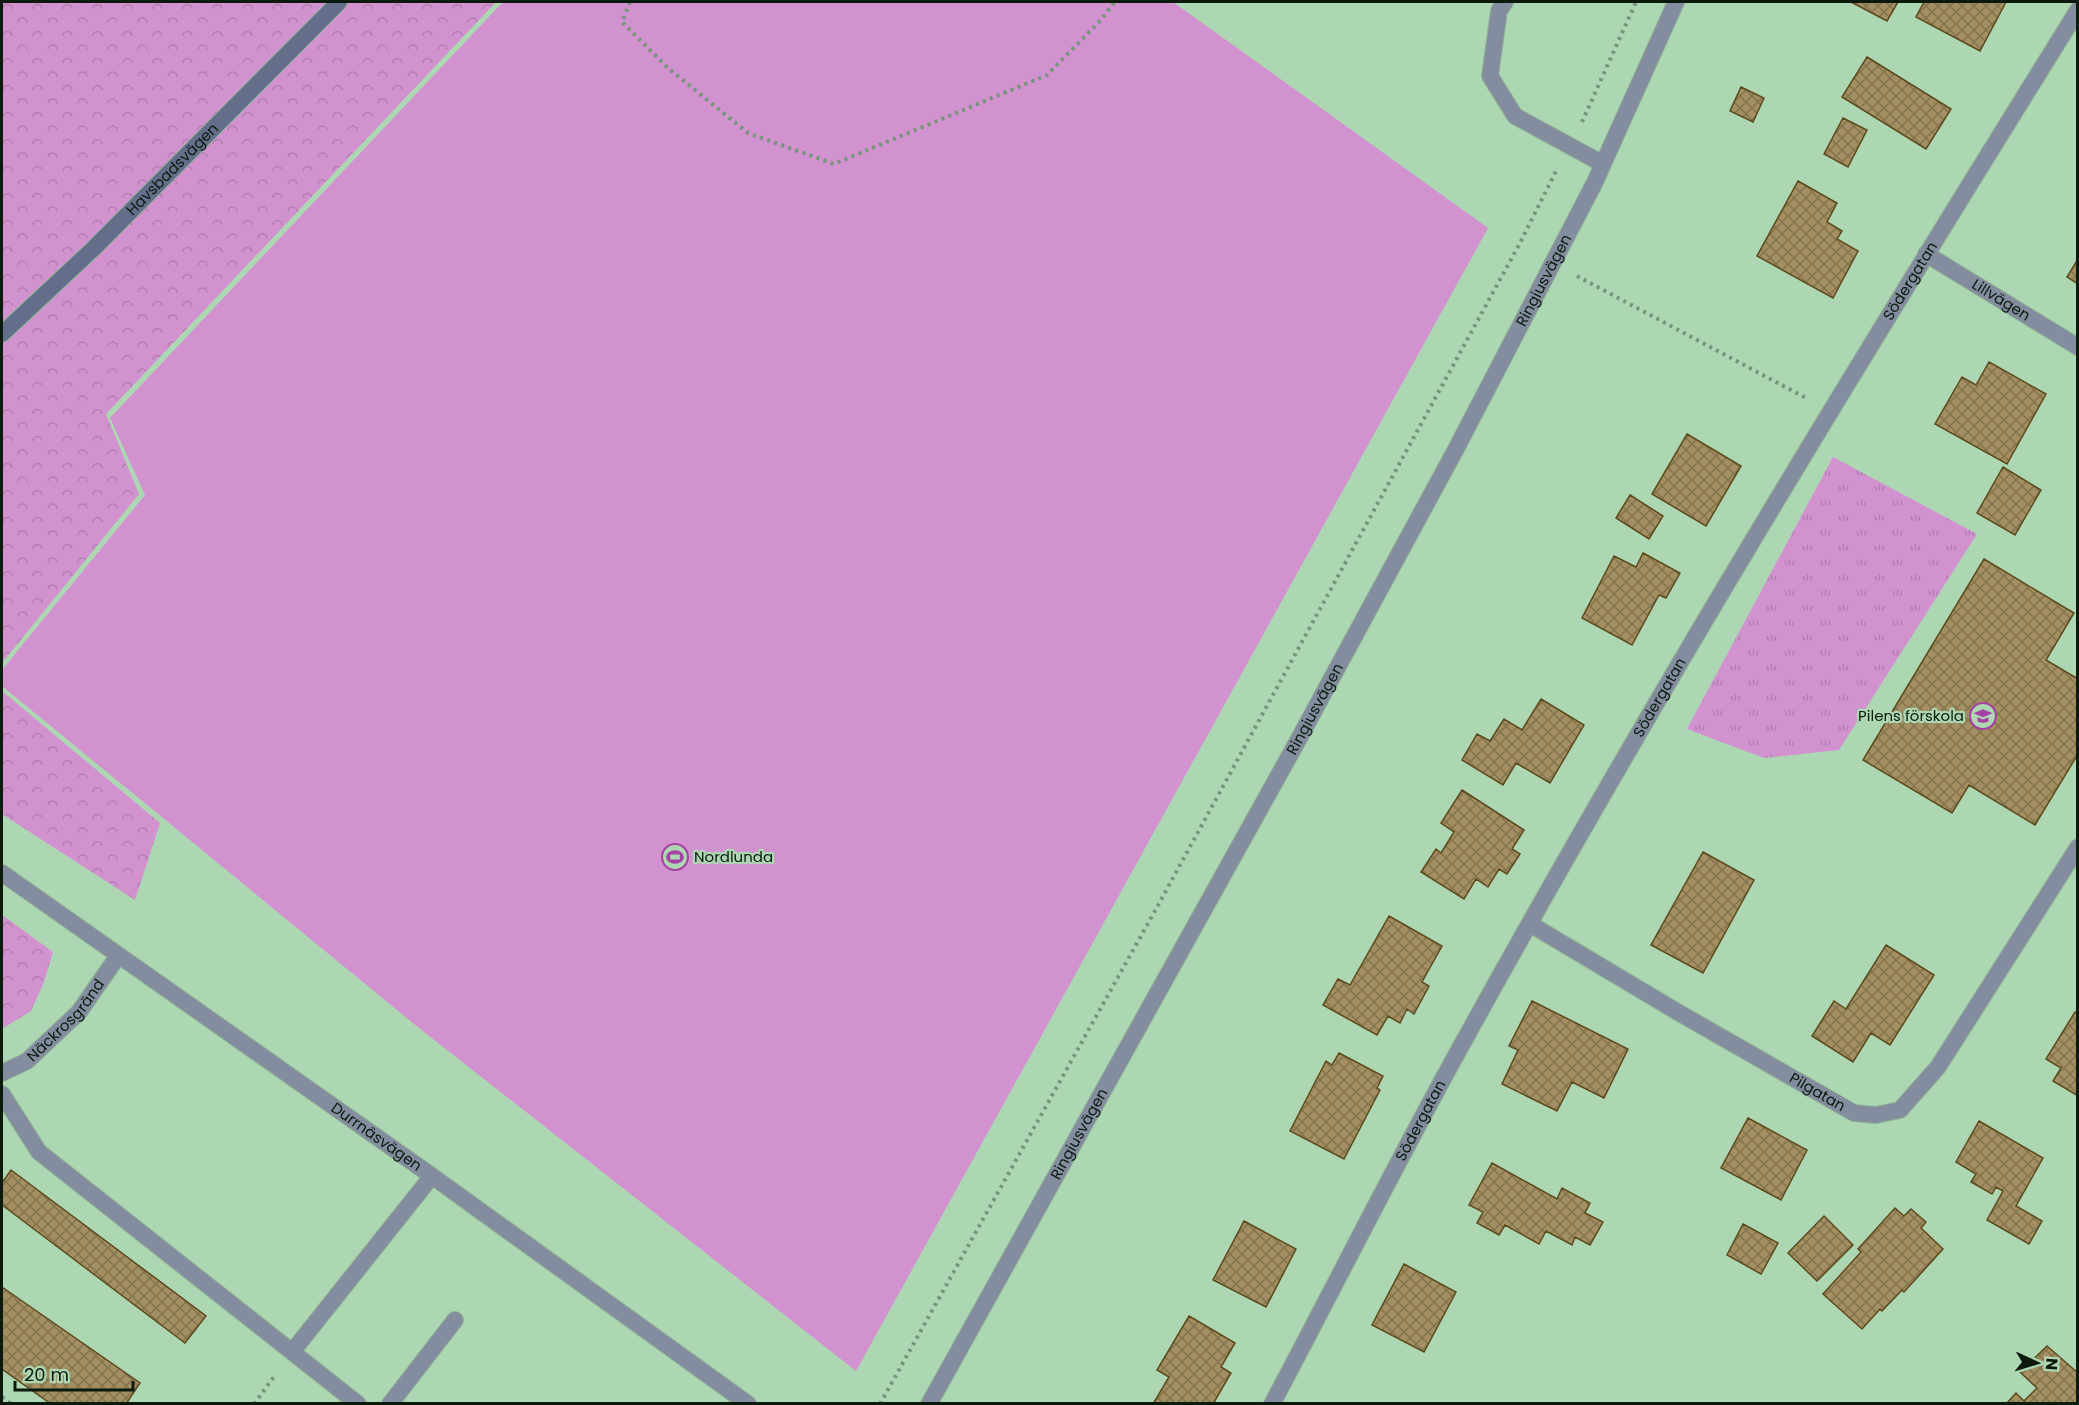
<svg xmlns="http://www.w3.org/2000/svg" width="2079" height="1405" viewBox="0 0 2079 1405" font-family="Poppins,sans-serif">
  <defs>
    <pattern id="grass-tufts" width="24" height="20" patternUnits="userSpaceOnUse" patternTransform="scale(1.5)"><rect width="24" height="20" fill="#d192cf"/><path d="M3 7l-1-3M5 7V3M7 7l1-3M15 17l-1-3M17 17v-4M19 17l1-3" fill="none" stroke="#b27db1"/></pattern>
    <pattern id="forest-crowns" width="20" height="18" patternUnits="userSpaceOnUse" patternTransform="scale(1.5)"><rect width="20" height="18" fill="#d192cf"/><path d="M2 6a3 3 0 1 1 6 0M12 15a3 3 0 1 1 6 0" fill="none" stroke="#b27db1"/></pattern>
    <pattern id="building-cross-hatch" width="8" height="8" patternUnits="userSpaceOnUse" patternTransform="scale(1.5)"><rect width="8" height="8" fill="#a38f61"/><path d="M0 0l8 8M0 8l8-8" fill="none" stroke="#83744e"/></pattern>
  </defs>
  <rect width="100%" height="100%" fill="#add7b2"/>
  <path fill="url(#grass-tufts)" d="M1833,457L1977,534L1839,750L1764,758L1687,729Z"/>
  <path fill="url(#forest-crowns)" d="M2,2H496L106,414L139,494L2,663Z
    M2,691L160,823L135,900L2,814Z
    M2,915L53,952L44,982L31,1011L2,1029Z"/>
  <path fill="#d192cf" d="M503,2H1173L1488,228L856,1371L419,1028L2,686V670L145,495L110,418Z"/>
  <path fill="url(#building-cross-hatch)" stroke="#5c4a1d" stroke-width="1.5" d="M1851,2H1898L1887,21Z
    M1924,2H2006L1980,51L1916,17Z
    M1867,57L1951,109L1926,149L1842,97Z
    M1741,87L1764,98L1753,122L1730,111Z
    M1843,118L1867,130L1848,167L1824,154Z
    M1798,181L1837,203L1827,222L1842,231L1837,239L1858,251L1833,298L1757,256Z
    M2078,259V284L2067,277Z
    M1989,362L2046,394L2007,464L1935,424L1962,377L1976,385Z
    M1687,434L1741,466L1706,526L1652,494Z
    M2003,467L2041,490L2015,535L1977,513Z
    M1630,495L1663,516L1649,539L1616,518Z
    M1643,553L1680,573L1666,598L1659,595L1632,645L1582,618L1614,556L1636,567Z
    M1984,559L2074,613L2046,660L2078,679V754L2035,825L1969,785L1952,813L1863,760Z
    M1541,699L1584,725L1550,783L1516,763L1503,785L1462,760L1477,734L1490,741L1504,719L1522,730Z
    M1462,790L1524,830L1512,849L1520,854L1507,874L1499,869L1488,887L1476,879L1464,899L1421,872L1436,849L1441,853L1454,832L1441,823Z
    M1703,852L1754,880L1703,973L1651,945Z
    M1389,916L1442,946L1422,982L1429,986L1414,1014L1407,1009L1400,1023L1388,1016L1377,1035L1323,1005L1338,979L1350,985Z
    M1886,945L1934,975L1890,1045L1871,1033L1853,1062L1812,1036L1834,1001L1846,1009Z
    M1532,1001L1628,1049L1604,1098L1572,1082L1557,1111L1502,1084L1518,1050L1509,1046Z
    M2075,1012L2078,1014V1096L2053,1081L2061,1068L2046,1059Z
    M1339,1053L1383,1076L1377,1088L1380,1090L1344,1159L1290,1131L1326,1061L1332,1065Z
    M1748,1118L1807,1150L1781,1200L1721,1168Z
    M1979,1121L2043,1158L2016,1206L2042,1221L2029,1244L1987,1220L2003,1191L1996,1187L1992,1194L1971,1182L1976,1174L1956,1162Z
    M1492,1163L1557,1199L1562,1188L1590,1203L1585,1213L1603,1222L1590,1245L1575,1237L1572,1245L1546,1231L1539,1244L1505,1225L1499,1235L1477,1223L1483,1212L1469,1205Z
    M11,1170L206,1316L185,1343L2,1205V1183Z
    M1895,1208L1904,1216L1911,1209L1926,1222L1921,1228L1943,1249L1904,1292L1902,1290L1882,1311L1880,1309L1862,1329L1823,1294L1861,1252L1858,1249Z
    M1824,1216L1853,1245L1817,1281L1788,1253Z
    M1244,1221L1296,1249L1266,1307L1213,1280Z
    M1743,1224L1778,1243L1761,1274L1727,1255Z
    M1404,1264L1456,1292L1424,1352L1372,1325Z
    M2,1287L140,1383L126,1404H51L2,1369Z
    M1189,1316L1235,1343L1221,1367L1231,1373L1213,1404H1153L1169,1377L1157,1370Z
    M2047,1346L2078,1373V1404H2006L2016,1393L2024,1401L2037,1388L2020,1372Z"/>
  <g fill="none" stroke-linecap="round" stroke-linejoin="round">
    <defs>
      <path id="service" d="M1505,2L1499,11L1490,76L1515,116L1603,164
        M2,1094L39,1152L358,1404
        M292,1352L432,1176
        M390,1404L455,1320"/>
      <g id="minor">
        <path id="s1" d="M1926,254L2078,347"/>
        <path id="s2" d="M2,873L432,1176L748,1404"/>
        <path id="s3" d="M1530,924L1681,1014L1854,1113L1876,1115L1900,1110L1938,1067L2078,847"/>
        <path id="s4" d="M2,1073L27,1061L79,1012L118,956"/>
        <path id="s5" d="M1272,1404C1337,1282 1398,1159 1465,1039C1658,689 1867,349 2078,10"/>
      </g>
      <g id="tertiary">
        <path id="s6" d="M929,1404L1296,744L1456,449L1594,184L1676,2"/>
      </g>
      <g id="secondary">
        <path id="s7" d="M2,334L93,249L339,2"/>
      </g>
    </defs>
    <use href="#service" stroke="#90b594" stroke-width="18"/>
    <use href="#minor" stroke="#90b594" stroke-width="18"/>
    <use href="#tertiary" stroke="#90b594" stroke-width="18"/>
    <use href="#secondary" stroke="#90b594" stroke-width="18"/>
    <path stroke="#759579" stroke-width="4" stroke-dasharray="3 4.5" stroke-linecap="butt" d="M630,2L622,22L668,68L748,133L834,164L1047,75L1099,22L1115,2
      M1582,122L1636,2
      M1577,276L1806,398
      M2,1397L11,1404
      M254,1404L276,1374
      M880,1404L1156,909L1520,243L1556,171"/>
    <use href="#service" stroke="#848c9f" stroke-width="16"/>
    <use href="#minor" stroke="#848c9f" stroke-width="16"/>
    <use href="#tertiary" stroke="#848c9f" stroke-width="16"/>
    <use href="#secondary" stroke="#636e8a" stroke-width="16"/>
  </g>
  <defs>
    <symbol id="school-ring" viewBox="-11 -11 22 22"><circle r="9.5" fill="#add7b2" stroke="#a540a5" stroke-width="1.5"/><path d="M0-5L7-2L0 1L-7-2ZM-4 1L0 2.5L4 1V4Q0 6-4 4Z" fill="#a540a5"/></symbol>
    <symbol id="stadium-ring" viewBox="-11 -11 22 22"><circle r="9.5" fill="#add7b2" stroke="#a540a5" stroke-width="1.5"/><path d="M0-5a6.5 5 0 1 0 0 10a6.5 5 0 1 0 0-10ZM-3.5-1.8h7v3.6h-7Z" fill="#a540a5"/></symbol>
  </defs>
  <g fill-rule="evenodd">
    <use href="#school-ring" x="1968" y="701" width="30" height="30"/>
    <use href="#stadium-ring" x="660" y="842" width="30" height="30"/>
  </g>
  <g text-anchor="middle" stroke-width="4.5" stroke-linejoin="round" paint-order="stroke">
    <g font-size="15" fill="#0b1a0d" stroke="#add7b2">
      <text dy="5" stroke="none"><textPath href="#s7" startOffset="237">Havsbadsvägen</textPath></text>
      <text dy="5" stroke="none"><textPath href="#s6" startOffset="1281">Ringiusvägen</textPath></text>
      <text dy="5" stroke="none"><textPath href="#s5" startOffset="1292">Södergatan</textPath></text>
      <text dy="5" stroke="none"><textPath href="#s1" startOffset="88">Lillvägen</textPath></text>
      <text dy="5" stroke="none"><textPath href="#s5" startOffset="806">Södergatan</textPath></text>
      <text dy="5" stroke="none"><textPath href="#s6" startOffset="795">Ringiusvägen</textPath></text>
      <text dy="5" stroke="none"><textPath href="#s4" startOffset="84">Näckrosgränd</textPath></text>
      <text dy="5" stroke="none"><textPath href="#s3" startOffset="333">Pilgatan</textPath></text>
      <text dy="5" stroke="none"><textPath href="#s5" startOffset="320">Södergatan</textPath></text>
      <text dy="5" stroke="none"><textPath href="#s6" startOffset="309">Ringiusvägen</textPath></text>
      <text dy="5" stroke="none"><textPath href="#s2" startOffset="458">Durrnäsvägen</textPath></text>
    </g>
    <g font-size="15" fill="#0b1a0d" stroke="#add7b2" text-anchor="end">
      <text x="1964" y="721">Pilens förskola</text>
      <text x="694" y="862" text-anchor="start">Nordlunda</text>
    </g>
  </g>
  <rect width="2079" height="1405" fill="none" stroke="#0b1a0d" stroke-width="6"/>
  <g transform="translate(2037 1363) rotate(94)" stroke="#add7b2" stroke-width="4.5" paint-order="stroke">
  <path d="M0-4.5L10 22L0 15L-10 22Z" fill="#0b1a0d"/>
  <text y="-9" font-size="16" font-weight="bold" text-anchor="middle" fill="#0b1a0d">N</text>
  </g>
  <path d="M15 1381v9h118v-9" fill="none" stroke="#0b1a0d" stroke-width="3"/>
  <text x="24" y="1381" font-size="18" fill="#0b1a0d" stroke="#add7b2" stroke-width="4.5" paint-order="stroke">20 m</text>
</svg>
